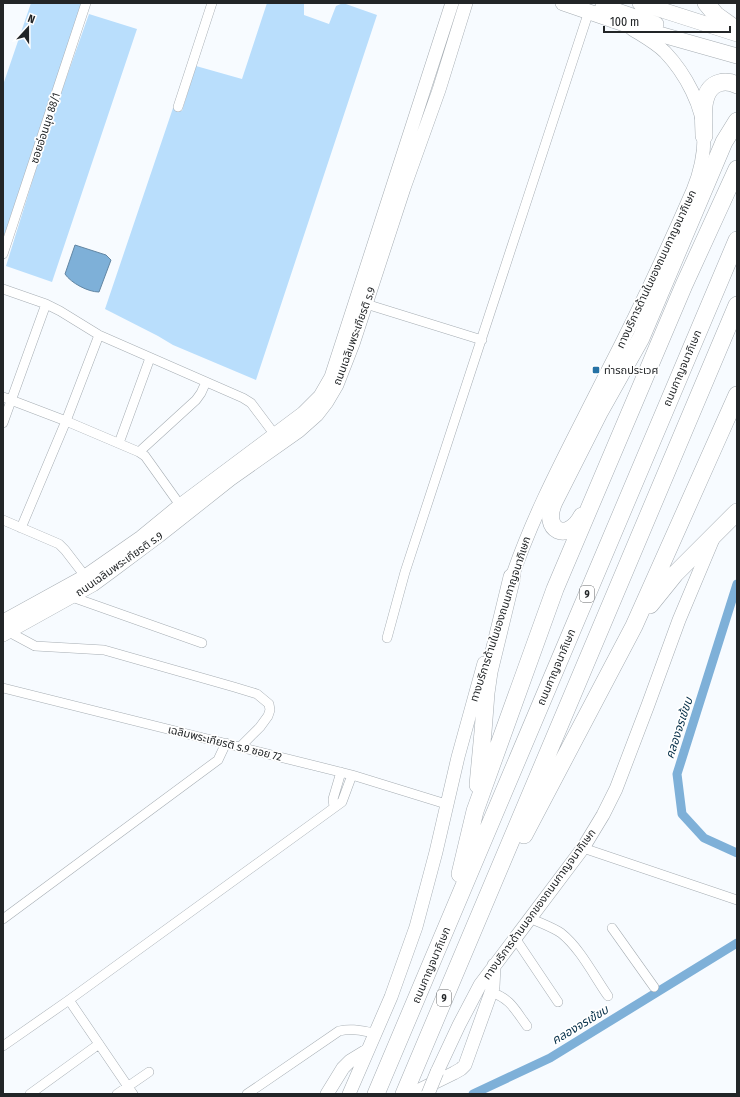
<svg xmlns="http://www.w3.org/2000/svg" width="740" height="1097" viewBox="0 0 740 1097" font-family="'Fira Sans Condensed','Noto Sans Thai',sans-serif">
  <rect width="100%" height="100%" fill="#f7fbff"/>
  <path fill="#b9defc" d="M31,3H82L3,239V85Z
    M267,3H304V15L329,24L336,6L343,3L377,15L256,380L173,345L158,336L105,309L173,108L182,111L196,66L242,79Z
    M89,14L137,29L52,282L6,266L50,124Z"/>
  <path fill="#7eb0d8" stroke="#6286a3" d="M75,245L106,255L111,260L99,292C88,292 71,283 65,274Z"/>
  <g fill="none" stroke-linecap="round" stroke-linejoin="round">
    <path stroke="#7eb0d8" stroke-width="9" d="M737,584L677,774L682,814L704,838L737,853
      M473,1094L550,1058L737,943"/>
    <defs>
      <path id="minor" d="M178,107L212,3
        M3,254L86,3
        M3,289L46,304L60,311L99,335L243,398L251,403L275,435
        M366,304L482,340
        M3,397L66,421L139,452L145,456L180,505
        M3,423L46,304
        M119,443L150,358
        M139,452L196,400L201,393L206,382
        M3,520L59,544L65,550L85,576
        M21,528L66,421L99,335
        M72,597L202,643
        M9,632L35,646L104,650L234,687L257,694L269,704L270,710L268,716L260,727L240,747
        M387,638L405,572L589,11
        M3,688L352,775L446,804
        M334,807L333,799L341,772
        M583,848L737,900
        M530,918C540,923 552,927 561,933C580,948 594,976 608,996
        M3,919L218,760L226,743
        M612,928L654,987
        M515,938L558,1002
        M491,992C511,999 515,1010 527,1026
        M69,1000L133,1094
        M3,1046L69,1000L342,802L352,775
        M30,1094L99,1044
        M117,1094L149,1072
        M247,1094L339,1031C352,1028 362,1031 375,1033"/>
      <path id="secondary" d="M509,586C533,512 571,444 606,374C637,314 666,252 693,190C700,173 704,155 704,137C704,107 685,73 665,52C656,43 643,36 632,29
        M3,621L85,576L141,537L180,505L303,413L320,396L331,377L452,3
        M3,635L93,585L112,571L159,536L231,479L299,431L317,415L327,402L337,385L353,344L404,188L439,90L466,3
        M437,1072L459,1025L480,985L583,848L603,815L616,789L648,705L679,620L713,539
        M327,1094L343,1068L350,1061L368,1050
        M349,1094L391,997L416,927L436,852L458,757L484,663
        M411,1094L454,1073L461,1069L465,1065L493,987L494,965"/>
      <path id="primary" d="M563,3L627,25L737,56
        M640,3L737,34
        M603,6L656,24"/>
      <path id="motorway" d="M706,3L716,15L737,30
        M704,136C704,120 699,89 719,83C726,81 731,82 737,85
        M582,516C568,543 541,531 554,502L600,411L641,338L724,142L737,121
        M650,605L675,574L737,512
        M478,785L483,732L486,693L489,672L512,577
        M524,835L634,626L737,395
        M460,874L475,811L555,589L684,285L737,169
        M376,1094L737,240
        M404,1094L737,305"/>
    </defs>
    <use href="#minor" stroke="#a6adb3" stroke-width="10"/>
    <use href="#secondary" stroke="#a6adb3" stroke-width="14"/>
    <use href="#primary" stroke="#a6adb3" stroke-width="16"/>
    <use href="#motorway" stroke="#a6adb3" stroke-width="18"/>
    <use href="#minor" stroke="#fff" stroke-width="9"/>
    <use href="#secondary" stroke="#fff" stroke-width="13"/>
    <use href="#primary" stroke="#fff" stroke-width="15"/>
    <use href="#motorway" stroke="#fff" stroke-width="17"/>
    <defs>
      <path id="secondary-bridge" d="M428,1094L437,1072"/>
    </defs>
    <use href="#secondary-bridge" stroke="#a6adb3" stroke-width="14" stroke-linecap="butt"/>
    <use href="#secondary-bridge" stroke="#fff" stroke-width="13"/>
  </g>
  <rect fill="#2672a5" stroke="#fff" stroke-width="1.5" x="592" y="366" width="8" height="8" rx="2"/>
  <g text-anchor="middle" stroke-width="3.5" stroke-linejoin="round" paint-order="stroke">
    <g fill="#fff" stroke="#646668" stroke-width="1">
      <rect x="580" y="586" width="14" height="16" rx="3"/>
      <rect x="437" y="990" width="14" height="16" rx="3"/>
    </g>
    <g font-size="10" font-weight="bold" fill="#222527">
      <text x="587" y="598">9</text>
      <text x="444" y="1002">9</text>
    </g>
    <g font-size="11" fill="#222527" stroke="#fff">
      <text transform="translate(45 128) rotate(-72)" y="4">ซอยอ่อนนุช 88/1</text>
      <text transform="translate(656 269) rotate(-65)" y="4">ทางบริการด้านในของถนนกาญจนาภิเษก</text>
      <text transform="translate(354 336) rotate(-70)" y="4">ถนนเฉลิมพระเกียรติ ร.9</text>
      <text transform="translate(682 368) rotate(-67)" y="4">ถนนกาญจนาภิเษก</text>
      <text transform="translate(119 564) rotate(-35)" y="4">ถนนเฉลิมพระเกียรติ ร.9</text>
      <text transform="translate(500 619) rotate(-72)" y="4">ทางบริการด้านในของถนนกาญจนาภิเษก</text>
      <text transform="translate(556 667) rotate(-67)" y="4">ถนนกาญจนาภิเษก</text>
      <text transform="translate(225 743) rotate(14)" y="4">เฉลิมพระเกียรติ ร.9 ซอย 72</text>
      <text transform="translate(539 904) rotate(-54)" y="4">ทางบริการด้านนอกของถนนกาญจนาภิเษก</text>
      <text transform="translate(431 965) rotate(-67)" y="4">ถนนกาญจนาภิเษก</text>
    </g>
    <g font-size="11" fill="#222527" stroke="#fff" text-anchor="start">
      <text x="604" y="374">ท่ารถประเวศ</text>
    </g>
    <g font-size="12" font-style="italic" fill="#042e48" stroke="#fff">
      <text transform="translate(679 728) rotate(-72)" y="4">คลองจรเข้ขบ</text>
      <text transform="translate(580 1025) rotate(-31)" y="4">คลองจรเข้ขบ</text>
    </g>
  </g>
  <rect width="740" height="1097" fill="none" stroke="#222527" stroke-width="8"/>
  <g transform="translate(28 28) rotate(21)" stroke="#ffffff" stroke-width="3" paint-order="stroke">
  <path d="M0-3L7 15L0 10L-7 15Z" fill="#222527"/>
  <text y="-6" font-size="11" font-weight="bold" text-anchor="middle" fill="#222527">N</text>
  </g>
  <path d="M604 26v6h126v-6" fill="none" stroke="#222527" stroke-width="2"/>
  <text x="610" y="26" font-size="12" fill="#222527" stroke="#ffffff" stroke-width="3" paint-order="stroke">100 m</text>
</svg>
